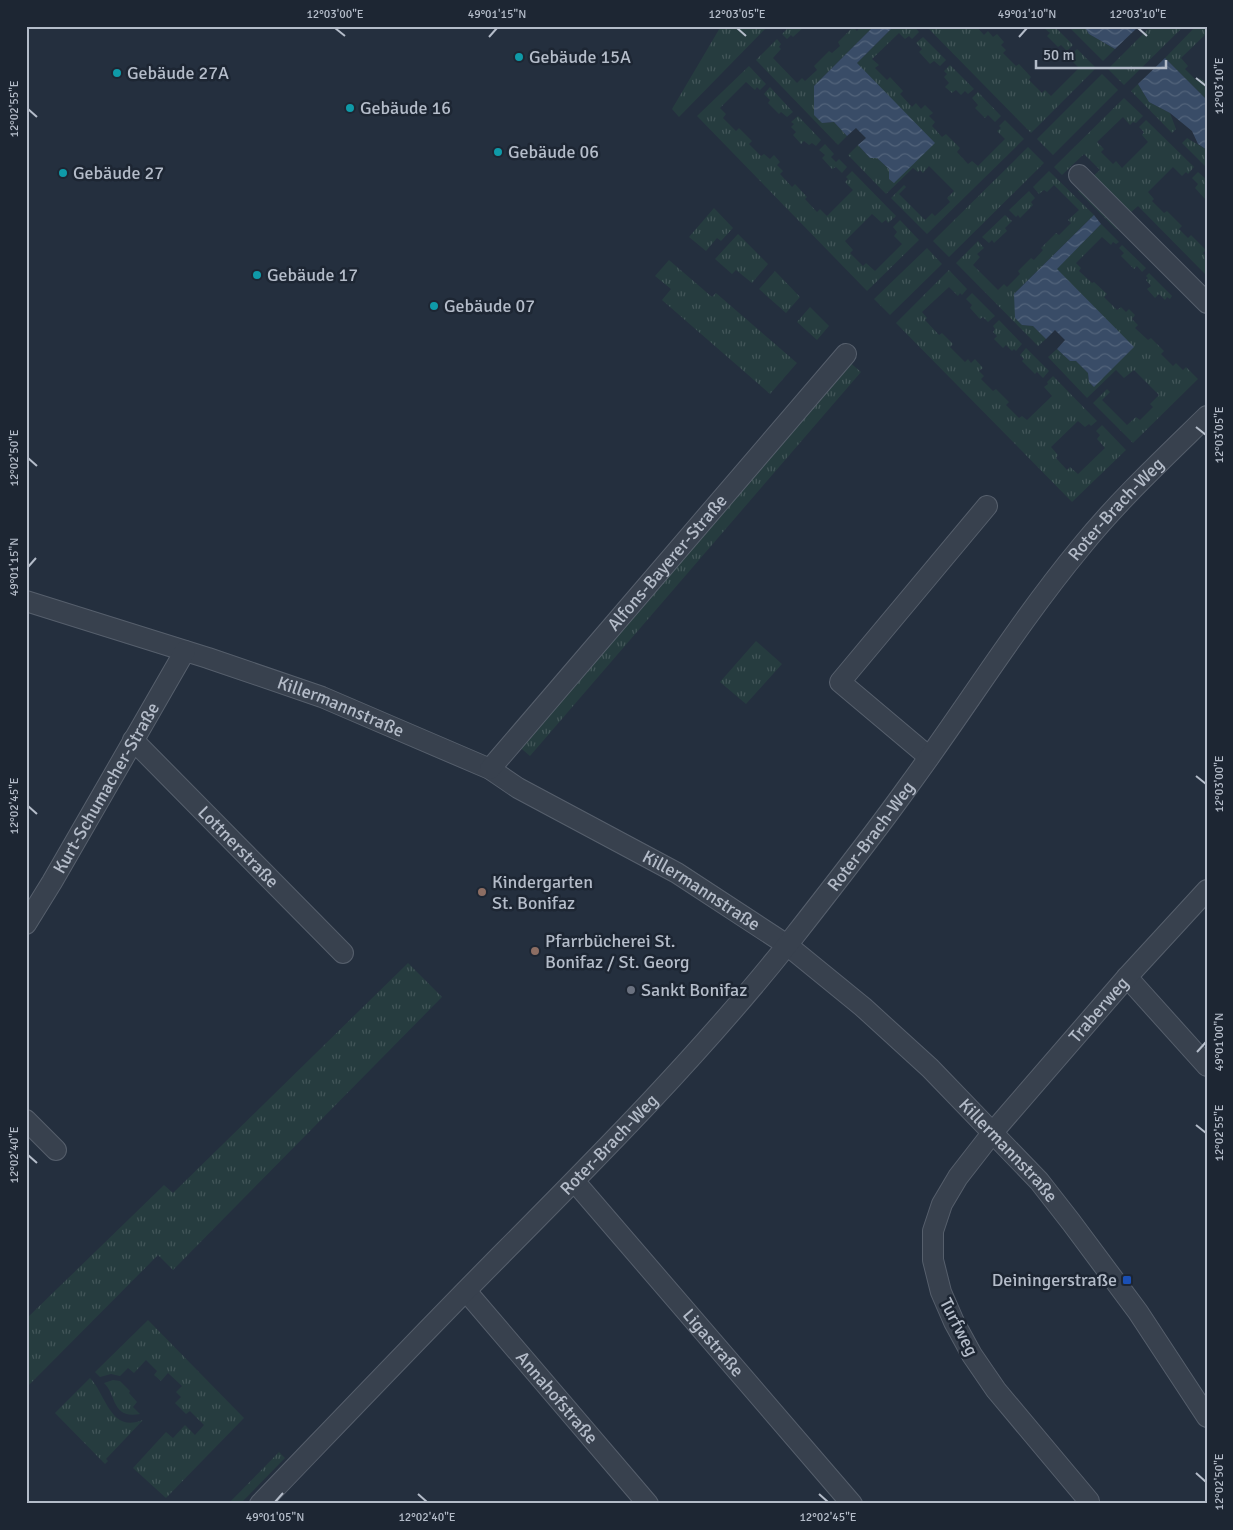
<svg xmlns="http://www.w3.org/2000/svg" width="1233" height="1530" viewBox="0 0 1233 1530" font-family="Signika,sans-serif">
  <defs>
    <pattern id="grass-tufts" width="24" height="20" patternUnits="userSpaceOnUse" patternTransform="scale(1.25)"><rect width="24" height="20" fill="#263c3f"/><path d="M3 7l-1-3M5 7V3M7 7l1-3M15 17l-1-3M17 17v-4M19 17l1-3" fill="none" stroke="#435659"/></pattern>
    <pattern id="water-waves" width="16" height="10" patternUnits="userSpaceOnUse" patternTransform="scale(1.25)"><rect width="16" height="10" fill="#394c67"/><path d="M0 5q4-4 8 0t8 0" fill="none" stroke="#53647b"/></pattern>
  </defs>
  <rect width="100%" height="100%" fill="#242f3e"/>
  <path fill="url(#grass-tufts)" d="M721,26H768L679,117L672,109Z
    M790,26H805L793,37L791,35L787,39L782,34Z
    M861,26H874L814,86L822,123L834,122L847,136L838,145L756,60L777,39L781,44L779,47L781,49L773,58L797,83L802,78L805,81L817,70L814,66L829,51L832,53L840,46L838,42L853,27L857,31Z
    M894,26H914L919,32L912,39L909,36L905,39L899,33L872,59L879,65L875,68L887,80L890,77L903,91L900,94L912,107L916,103L921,109L925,105L933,113L929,116L935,122L932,126L942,137L946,134L960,148L957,152L968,164L972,161L978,166L1005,139L997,131L1001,128L999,126L1005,120L1024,139L927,234L891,198L904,185L906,187L899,194L925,220L932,213L935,216L950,202L947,198L954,191L929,166L923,173L920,170L918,172L913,168L886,194L848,155L858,145L870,158H877L889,169V179L894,183L857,63Z
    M926,26H976L984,35L988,31L993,37L997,34L1004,42L1001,45L1006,50L1003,53L1016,66L1019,64L1031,77L1029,80L1042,93L1045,90L1051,96L1079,68L1072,61L1075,58L1071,55L1077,49L1096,68L1031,133Z
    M1046,26H1054L1073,45L1067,51L1061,45L1058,47L1047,36L1050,33L1044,28Z
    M1068,26H1084L1089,34L1115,49L1103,61Z
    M1151,26H1184L1124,85L1108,69Z
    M1196,26H1207V33L1181,58L1188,66L1185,69L1197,81L1200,78L1207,84V100L1165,58Z
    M923,37L946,60L940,66L934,61L930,64L919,52L922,49L916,43Z
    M950,65L974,89L968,94L965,91L961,95L956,90L952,93L945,87L949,83L944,77L947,74L944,71Z
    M749,66L766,84L760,90L757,87L755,90L746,82L720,108L726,114L723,118L736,131L739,128L752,141L749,144L761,156L764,154L770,159L774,155L780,162L777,165L783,171L780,174L792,187L795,184L807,197L805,199L817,212L820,209L827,216L853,190L845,182L848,179L846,177L852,171L896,216L888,223L886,220L882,223L872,214L845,241L853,250L850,253L863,266L866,263L875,271L902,244L894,236L897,232L893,227L900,220L919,240L867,291L697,116Z
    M1102,74L1118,90L1053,155L1037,139Z
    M1138,84L1149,102L1170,113L1176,129L1172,133L1131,91Z
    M770,87L793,112L787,117L781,112L779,114L768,103L770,100L764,94Z
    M978,92L1001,116L995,122L988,115L985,118L975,108L978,105L972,98Z
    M1124,98L1143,116L1136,123L1133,122L1130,125L1123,117L1097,142L1104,149L1101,152L1113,164L1116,161L1122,168L1148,142L1142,135L1144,132L1139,127L1146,120L1194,167L1188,174L1186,172L1182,176L1173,167L1148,192L1154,199L1152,201L1164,213L1167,211L1182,226L1179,229L1188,238L1191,235L1206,250L1203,253L1207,257V276L1138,206L1129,214L1092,177L1100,170L1084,154L1062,175L1054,167Z
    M798,116L821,140L816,146L812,143L809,145L804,141L801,144L793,135L796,132L791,127L794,124L791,122Z
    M1187,138L1207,150V168L1182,143Z
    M825,144L834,154L831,157L836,162L839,159L847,167L842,173L836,167L832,169L822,158L825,155L819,150Z
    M1028,147L1044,163L949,257L933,241Z
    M1049,171L1094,215L1014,294L1022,325L1033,326L1046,339L1038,346L956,263L978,241L984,248L977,254L980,257L973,265L998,290L1004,284L1007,287L1020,274L1018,271L1031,258L1034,260L1043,250L1041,248L1056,233L1059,235L1071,223L1068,220L1079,210L1054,185L1047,192L1044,190L1039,194L1033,187Z
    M1198,172L1207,180L1206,200L1195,188L1198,184L1192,178Z
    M1081,188L1119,227L1116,229L1078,191Z
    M1029,191L1035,198L1031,202L1033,205L1020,218L1018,215L1016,217L1009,210Z
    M714,208L733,228L721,241L717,238L706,251L689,237Z
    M1005,215L1012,221L1005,228L1007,231L994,243L992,240L989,243L982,237Z
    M1101,224L1119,242L1116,244L1113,242L1111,245L1102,237L1076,263L1081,268L1079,271L1092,283L1094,282L1107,294L1104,297L1117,310L1121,307L1126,312L1129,309L1135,315L1132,319L1138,325L1135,328L1148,340L1151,338L1164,351L1161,354L1173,366L1176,363L1183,370L1186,367L1198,379L1133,443L1093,403L1107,389L1110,392L1102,400L1127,425L1136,417L1140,420L1153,407L1150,404L1159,395L1134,370L1124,378L1116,370L1087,398L1048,357L1057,349L1070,361H1076L1088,373L1089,382L1094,387L1056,269Z
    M738,234L768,264L752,283L736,270L732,274L715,259Z
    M1122,245L1146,268L1142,272L1137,266L1134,269L1121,256L1124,253L1119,248Z
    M927,248L942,264L890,315L874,299Z
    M669,260L712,297L716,293L797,363L770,394L662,300L671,289L655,276Z
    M949,270L967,289L962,295L960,293L958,296L949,287L922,312L927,318L925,320L939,335L942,333L953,344L950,347L965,362L968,359L971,363L975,359L983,368L979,371L984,376L981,379L993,391L996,389L1009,402L1006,405L1019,418L1022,416L1027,420L1052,396L1044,387L1048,384L1047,382L1053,376L1097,421L1091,426L1089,424L1085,427L1078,421L1051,447L1058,455L1056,458L1067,470L1070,467L1078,474L1105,448L1097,439L1100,435L1096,431L1102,425L1126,450L1072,502L896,323Z
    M775,271L800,297L786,313L759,289Z
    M1149,273L1172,296L1170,299L1167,297L1165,300L1159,294L1155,298L1147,289L1151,286L1146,280L1148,278L1146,276Z
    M972,293L995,316L988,322L983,317L980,319L970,308L972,305L966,299Z
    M810,307L829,326L817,340L797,322Z
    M999,320L1022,344L1016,351L1014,349L1012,351L1006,345L1003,348L994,339L997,336L993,332L995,329L993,326Z
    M1026,348L1049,371L1043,378L1037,372L1035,374L1022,361L1024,359L1020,355Z
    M847,360L861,372L530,756L516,744Z
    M756,641L782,664L746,704L720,682Z
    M408,963L442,997L173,1270L158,1255L26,1388V1319L164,1185L173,1193Z
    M148,1320L244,1418L166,1498L133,1468L166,1432L173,1438L185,1425L195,1435L204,1425L190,1411L186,1414L175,1403L181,1397L176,1392L182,1386L168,1373L161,1381L154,1375L157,1371L146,1360L134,1373L128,1368L120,1376L111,1374L100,1377L95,1372Z
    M90,1378C107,1396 110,1433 143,1420L106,1459L108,1461L105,1464L55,1413Z
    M113,1380L120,1381L130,1391L129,1393L137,1402L133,1407L140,1414C111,1419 117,1395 104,1383Z
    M279,1452L285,1458L240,1504H228Z"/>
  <path fill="url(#water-waves)" d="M874,26H894L857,63L935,143L894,183L889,179V169L877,158H870L858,145L866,138L856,128L847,136L834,122L822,123L814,115V86Z
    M1084,26H1135L1137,28L1115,49L1089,34Z
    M1165,58L1207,100V150L1198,144L1192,131L1170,113L1149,102L1138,84Z
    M1094,215L1101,224L1057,269L1134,347L1094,387L1089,382L1088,373L1076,361H1070L1057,349L1065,340L1055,330L1046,339L1033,326L1022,325L1015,318L1014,294Z"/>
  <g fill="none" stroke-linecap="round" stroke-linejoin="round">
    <defs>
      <g id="minor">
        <path d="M1079,175L1207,303"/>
        <path id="s1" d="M26,601L208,658L322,697L490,769L518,788L677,873L787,945L863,1007L930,1068L1039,1181L1071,1222L1138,1312L1207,1417"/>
        <path id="s2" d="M133,740L343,953"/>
        <path d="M929,757L840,682L987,506"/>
        <path id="s3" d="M490,769L846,354"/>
        <path id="s4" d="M26,924L52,882L185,651"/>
        <path d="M1127,977L1207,1066"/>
        <path d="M26,1120L56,1150"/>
        <path id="s5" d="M575,1182L852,1504"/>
        <path id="s6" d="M466,1291L648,1504"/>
        <path id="s7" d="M1089,1501L996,1390L972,1355L954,1322L941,1292L933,1260V1231L942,1204L958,1177L993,1132L1127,977L1207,890"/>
        <path id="s8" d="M260,1504C337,1424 414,1343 492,1264C594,1161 697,1058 788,944C828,893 869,841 907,788C966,708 1018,623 1081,547C1119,500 1164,458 1207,416"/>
      </g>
    </defs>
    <use href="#minor" stroke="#565f6c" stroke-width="22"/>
    <use href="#minor" stroke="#38414e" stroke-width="20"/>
  </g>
  <path fill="none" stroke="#b4bcc9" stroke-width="2" d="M335,28L345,36M737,28L746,36M1138,28L1147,36M489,37L497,28M1019,37L1027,28M1196,78L1206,86M28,109L37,117M1196,427L1206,435M28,458L37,466M28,567L36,558M1196,776L1206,784M28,806L37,814M1197,1052L1206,1042M1196,1125L1206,1133M28,1155L37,1163M1196,1473L1206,1482M418,1494L427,1502M819,1494L828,1502M275,1502L283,1493"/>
  <g fill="#0f9aa8" stroke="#1d2633" stroke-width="2">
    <circle cx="519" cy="57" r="5"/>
    <circle cx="117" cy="73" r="5"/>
    <circle cx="350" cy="108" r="5"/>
    <circle cx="498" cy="152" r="5"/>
    <circle cx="63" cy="173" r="5"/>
    <circle cx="257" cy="275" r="5"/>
    <circle cx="434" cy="306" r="5"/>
  </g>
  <g fill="#8d6e63" stroke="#1d2633" stroke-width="2">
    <circle cx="482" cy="892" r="5"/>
    <circle cx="535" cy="951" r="5"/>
  </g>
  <circle fill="#6b7280" stroke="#1d2633" stroke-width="2" cx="631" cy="990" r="5"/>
  <rect fill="#1a4fb4" stroke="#1d2633" stroke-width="2" x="1122" y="1275" width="10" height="10" rx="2.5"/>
  <g text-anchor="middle" stroke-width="5" stroke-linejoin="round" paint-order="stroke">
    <g font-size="18" fill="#b4bcc9" stroke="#1d2633" text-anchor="start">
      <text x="529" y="63">Gebäude 15A</text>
      <text x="127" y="79">Gebäude 27A</text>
      <text x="360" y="114">Gebäude 16</text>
      <text x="508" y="158">Gebäude 06</text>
      <text x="73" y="179">Gebäude 27</text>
      <text x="267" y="281">Gebäude 17</text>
      <text x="444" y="312">Gebäude 07</text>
      <text x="492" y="888">Kindergarten<tspan x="492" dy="21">St. Bonifaz</tspan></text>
      <text x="545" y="947">Pfarrbücherei St.<tspan x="545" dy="21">Bonifaz / St. Georg</tspan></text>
      <text x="641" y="996">Sankt Bonifaz</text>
      <text x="1117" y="1286" text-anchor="end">Deiningerstraße</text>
    </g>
    <g font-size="18" fill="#b4bcc9" stroke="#1d2633">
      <text dy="6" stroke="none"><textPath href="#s8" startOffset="1315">Roter-Brach-Weg</textPath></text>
      <text dy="6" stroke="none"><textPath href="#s3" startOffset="272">Alfons-Bayerer-Straße</textPath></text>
      <text dy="6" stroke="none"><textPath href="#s1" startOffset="332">Killermannstraße</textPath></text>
      <text dy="6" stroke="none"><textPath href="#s4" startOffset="158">Kurt-Schumacher-Straße</textPath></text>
      <text dy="6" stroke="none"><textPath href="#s8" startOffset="906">Roter-Brach-Weg</textPath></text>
      <text dy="6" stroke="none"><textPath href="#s2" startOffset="150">Lottnerstraße</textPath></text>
      <text dy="6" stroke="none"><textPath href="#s1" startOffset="738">Killermannstraße</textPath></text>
      <text dy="6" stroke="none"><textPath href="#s7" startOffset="598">Traberweg</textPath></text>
      <text dy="6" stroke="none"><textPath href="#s8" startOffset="501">Roter-Brach-Weg</textPath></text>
      <text dy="6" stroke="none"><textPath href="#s1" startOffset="1142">Killermannstraße</textPath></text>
      <text transform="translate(959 1327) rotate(63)" y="6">Turfweg</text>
      <text dy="6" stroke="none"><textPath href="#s5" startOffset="212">Ligastraße</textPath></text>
      <text dy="6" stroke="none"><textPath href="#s6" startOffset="140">Annahofstraße</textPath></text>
    </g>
  </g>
  <rect width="1233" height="1530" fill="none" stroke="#1d2633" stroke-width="55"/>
  <path d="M1036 60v8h130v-8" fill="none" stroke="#b4bcc9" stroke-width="2.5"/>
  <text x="1043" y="60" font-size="15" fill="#b4bcc9" stroke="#1d2633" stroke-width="4" paint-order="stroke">50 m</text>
  <rect x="28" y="28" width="1178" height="1474" fill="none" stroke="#b4bcc9" stroke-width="2"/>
  <g font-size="12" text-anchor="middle" fill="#b4bcc9">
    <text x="335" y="18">12°03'00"E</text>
    <text x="497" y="18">49°01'15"N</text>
    <text x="737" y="18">12°03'05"E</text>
    <text x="1027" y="18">49°01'10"N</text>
    <text x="1138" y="18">12°03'10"E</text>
    <text transform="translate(1219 86) rotate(-90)" y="4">12°03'10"E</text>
    <text transform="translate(14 109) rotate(-90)" y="4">12°02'55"E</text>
    <text transform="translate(1219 435) rotate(-90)" y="4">12°03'05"E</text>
    <text transform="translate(14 458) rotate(-90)" y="4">12°02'50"E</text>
    <text transform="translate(14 567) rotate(-90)" y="4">49°01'15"N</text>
    <text transform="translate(1219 784) rotate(-90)" y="4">12°03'00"E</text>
    <text transform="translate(14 806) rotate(-90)" y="4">12°02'45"E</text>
    <text transform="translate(1219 1042) rotate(-90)" y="4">49°01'00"N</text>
    <text transform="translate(1219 1133) rotate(-90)" y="4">12°02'55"E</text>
    <text transform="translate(14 1155) rotate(-90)" y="4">12°02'40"E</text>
    <text transform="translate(1219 1482) rotate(-90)" y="4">12°02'50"E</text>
    <text x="275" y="1521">49°01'05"N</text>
    <text x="427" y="1521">12°02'40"E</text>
    <text x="828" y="1521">12°02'45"E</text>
  </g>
</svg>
